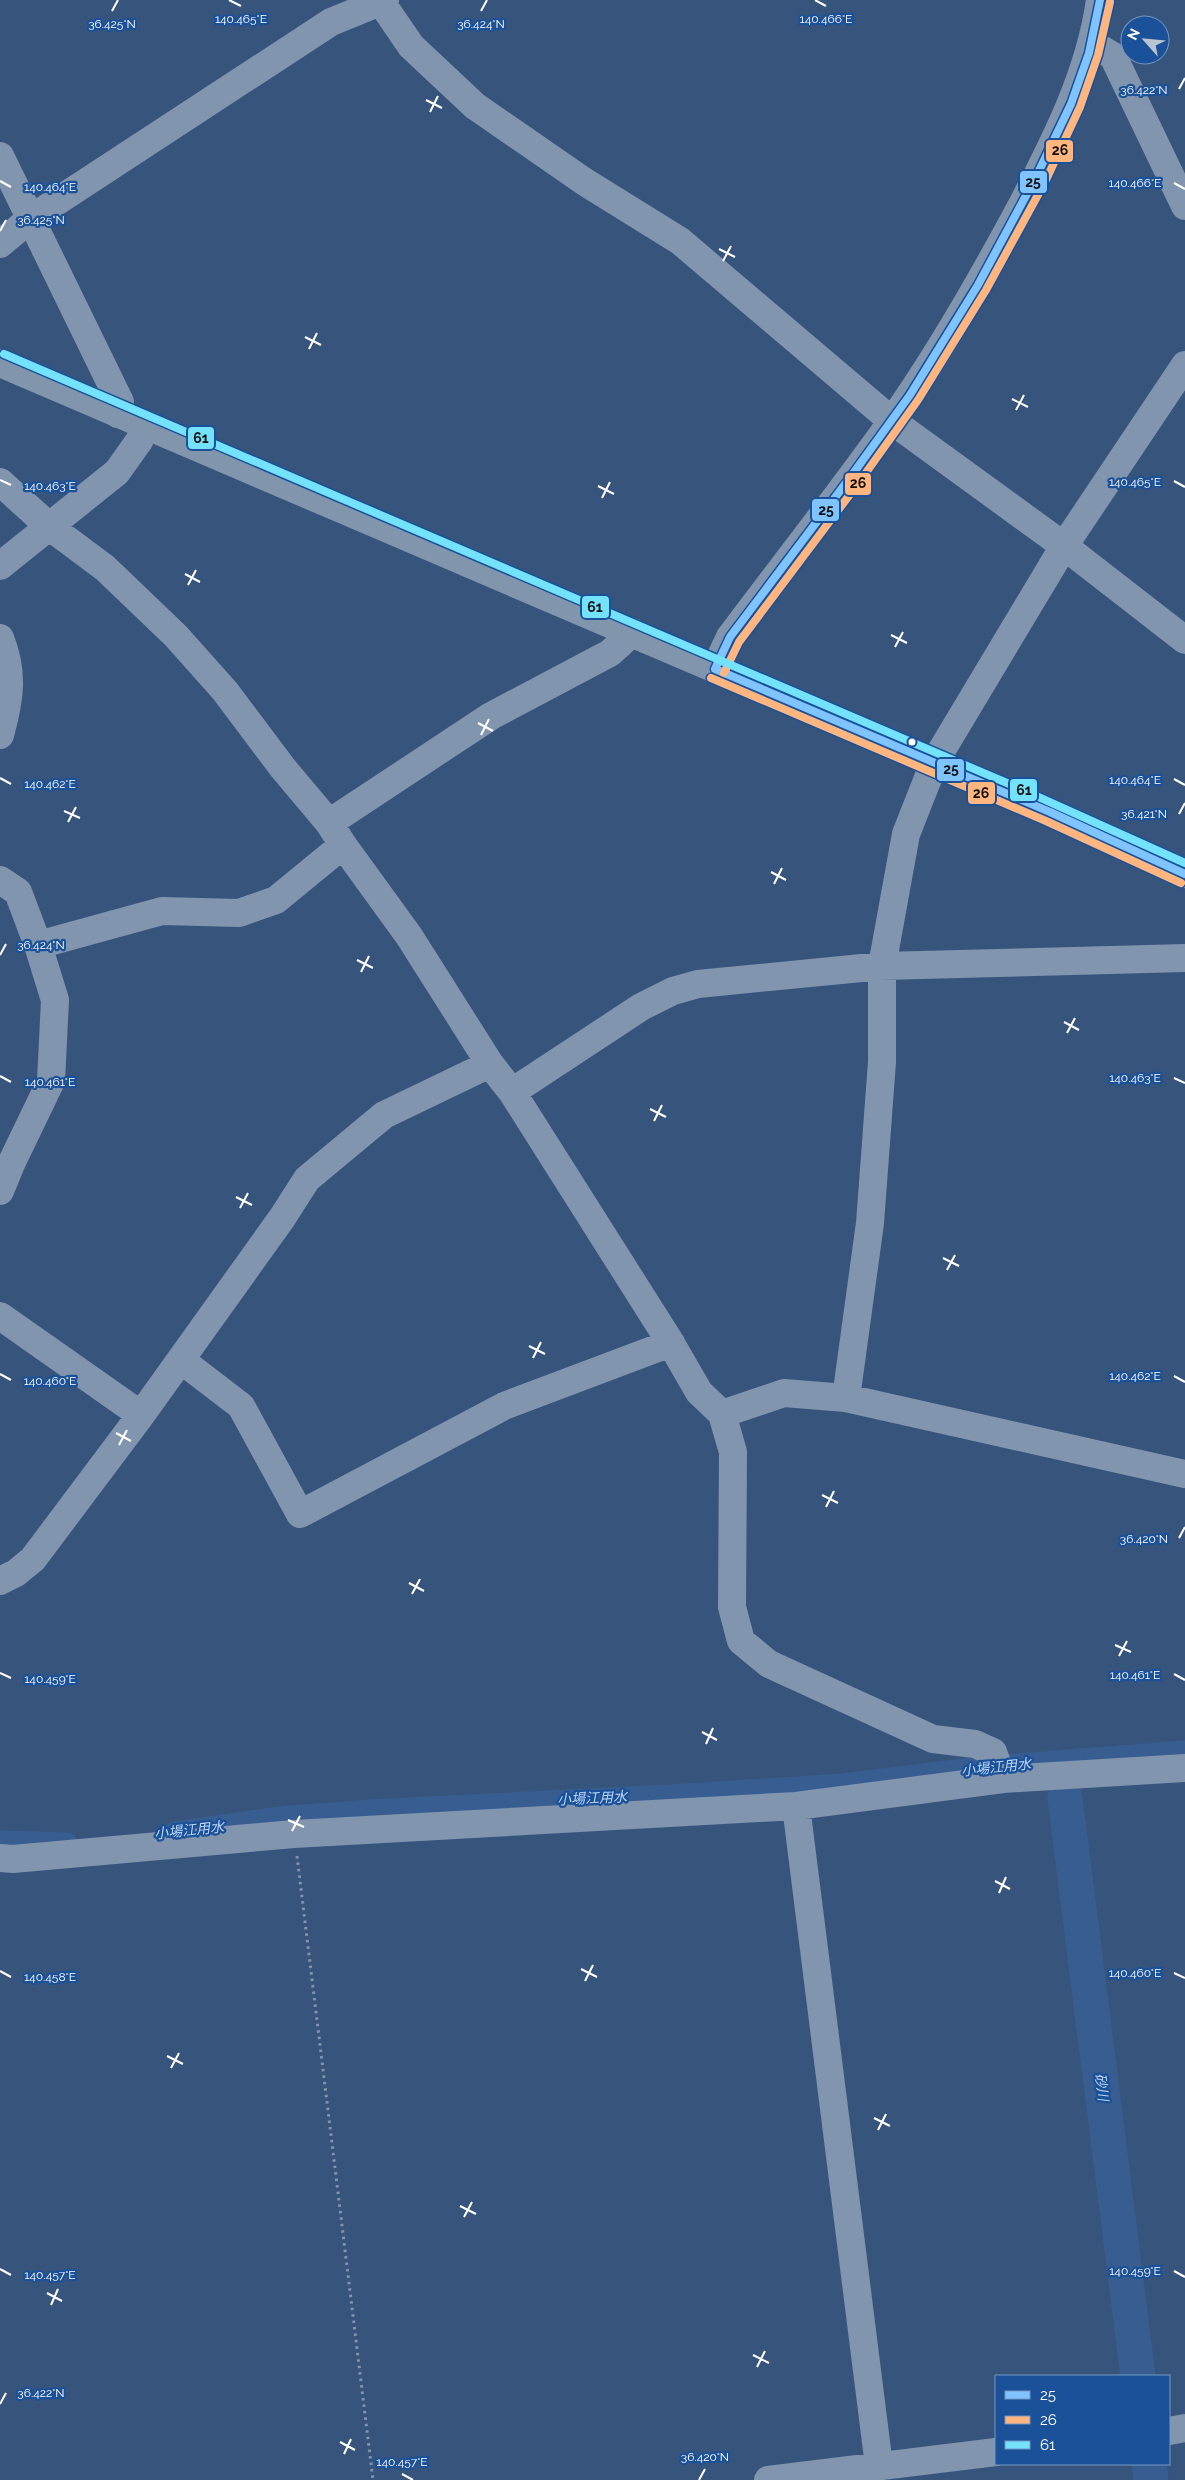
<svg xmlns="http://www.w3.org/2000/svg" width="1185" height="2480" viewBox="0 0 1185 2480" font-family="Raleway,'Noto Sans JP',sans-serif">
  <rect width="100%" height="100%" fill="#37557c"/>
  <g fill="none" stroke-linecap="round" stroke-linejoin="round">
    <path stroke="#385e91" stroke-width="21" d="M175,1832L280,1817L371,1810L688,1794L843,1784L989,1766L1185,1751
      M0,1841L67,1843"/>
    <path stroke="#385e91" stroke-width="35" d="M1065,1798L1138,2376
      M1149,2464L1151,2480"/>
    <path stroke="#8295af" stroke-width="3" stroke-dasharray="2.5 4" stroke-linecap="butt" d="M297,1856L373,2480"/>
    <path stroke="#8295af" stroke-width="28" d="M381,2L411,46L475,106L585,182L680,241L892,421L1064,546L1185,640
      M1091,43L1113,56L1185,206
      M0,156L120,402L118,414
      M0,244L30,219L331,22L385,0
      M0,482L50,527L105,568L176,636L225,691L282,767L329,823L343,845L409,936L490,1064L512,1092L669,1340L699,1392L722,1414L733,1452L732,1607L741,1641L769,1664L933,1739L975,1744L993,1752L1003,1779
      M0,566L117,472L139,441L146,427
      M0,638C14,673 10,699 0,735
      M715,669L730,637C784,565 840,494 892,421C941,352 984,276 1024,201C1057,137 1090,72 1100,0
      M329,823L491,716L610,653L633,632
      M0,880L18,892L38,945L55,1000L51,1081L11,1164L0,1191
      M38,945L162,911L239,913L276,900L343,845
      M512,1092L641,1007L673,991L698,984L882,966L1185,958
      M0,1316L141,1415
      M181,1360L241,1406L300,1514L504,1406L671,1343
      M846,1398L870,1223L882,1062V966L906,834L934,763L1064,546L1185,365
      M722,1414L784,1393L846,1398L1185,1474
      M0,1581L16,1573L33,1559L141,1415L282,1218L307,1179L384,1115L490,1064
      M796,1806L879,2466
      M0,1858L13,1859L294,1834L796,1806L1003,1779L1185,1768
      M1169,2431L1185,2428
      M768,2480L996,2452"/>
    <path stroke="#8195ad" stroke-width="28" d="M0,363C238,466 477,566 715,669C872,737 1031,801 1185,874"/>
    <defs>
      <path id="bus-1" d="M715,669L730,637L852,475L910,395L978,285L1036,177L1071,104L1089,53L1100,0
        M715,669L1050,812L1185,874"/>
      <path id="bus-2" d="M724,673L739,642L860,481L918,400L986,290L1045,182L1080,107L1098,55L1110,2
        M711,678L1046,821L1181,883"/>
      <path id="bus-3" d="M4,354L1014,786L1185,863"/>
    </defs>
    <use href="#bus-1" stroke="#1a5199" stroke-width="11"/>
    <use href="#bus-2" stroke="#1a5199" stroke-width="11"/>
    <use href="#bus-3" stroke="#1a5199" stroke-width="11"/>
    <use href="#bus-1" stroke="#80c4ff" stroke-width="8"/>
    <use href="#bus-2" stroke="#ffb580" stroke-width="8"/>
    <use href="#bus-3" stroke="#73e2fa" stroke-width="8"/>
  </g>
  <path fill="none" stroke="#fff" stroke-width="2" d="M229,0L241,6M815,0L826,6M112,11L118,0M481,11L487,0M1179,89L1185,78M426,100L442,108M430,112L438,96M0,181L11,187M1174,183L1185,189M0,231L6,220M719,249L735,257M723,261L731,246M305,337L321,345M309,349L317,333M1012,399L1028,407M1016,410L1024,395M0,480L11,485M1174,481L1185,487M598,486L614,494M602,498L610,482M185,574L200,582M188,585L196,570M891,635L907,643M895,647L903,632M478,723L493,731M481,735L489,719M0,778L11,784M1174,779L1185,785M64,811L80,818M1179,814L1185,803M68,822L76,807M771,872L786,880M774,884L782,868M0,955L6,944M357,960L373,968M361,972L369,956M1064,1022L1079,1030M1067,1033L1075,1018M0,1076L11,1082M1174,1078L1185,1083M650,1109L666,1117M654,1121L662,1105M236,1197L252,1205M240,1208L248,1193M943,1258L959,1266M947,1270L955,1255M529,1346L545,1354M533,1358L541,1342M0,1374L11,1380M1174,1376L1185,1382M116,1433L131,1441M119,1445L127,1430M822,1495L838,1503M826,1507L834,1491M1179,1538L1185,1527M409,1583L424,1591M412,1594L420,1579M1115,1645L1131,1652M1119,1656L1127,1641M0,1673L11,1678M1174,1674L1185,1680M702,1732L717,1740M706,1744L713,1728M288,1820L304,1827M292,1831L300,1816M995,1881L1010,1889M999,1893L1006,1877M581,1969L597,1977M0,1971L11,1977M1174,1973L1185,1978M585,1981L593,1965M167,2056L183,2064M171,2068L179,2053M874,2118L890,2126M878,2130L886,2114M460,2206L476,2214M464,2217L472,2202M0,2269L11,2275M1174,2271L1185,2277M47,2293L62,2301M51,2305L58,2289M753,2355L769,2363M757,2367L765,2351M0,2404L6,2393M340,2442L355,2450M344,2454L351,2439M402,2474L413,2480M699,2480L705,2469"/>
  <circle fill="#fff" stroke="#1a5199" stroke-width="2" cx="912" cy="742" r="4.5"/>
  <g text-anchor="middle" stroke-width="4.5" stroke-linejoin="round" paint-order="stroke">
    <g font-size="14" font-style="italic" fill="#bdd7f7" stroke="#1a5199">
      <text transform="translate(996 1767) rotate(-6)" y="5">小場江用水</text>
      <text transform="translate(592 1798) rotate(-3)" y="5">小場江用水</text>
      <text transform="translate(189 1830) rotate(-6)" y="5">小場江用水</text>
      <text transform="translate(1102 2087) rotate(83)" y="5">砂川</text>
    </g>
  </g>
  <g font-size="12" text-anchor="middle" fill="#fff" stroke="#1a5199" stroke-width="4.5" stroke-linejoin="round" paint-order="stroke">
    <text x="241" y="23">140.465°E</text>
    <text x="826" y="23">140.466°E</text>
    <text x="112" y="28">36.425°N</text>
    <text x="481" y="28">36.424°N</text>
    <text x="1144" y="94">36.422°N</text>
    <text x="1135" y="187">140.466°E</text>
    <text x="50" y="191">140.464°E</text>
    <text x="41" y="224">36.425°N</text>
    <text x="1135" y="486">140.465°E</text>
    <text x="50" y="490">140.463°E</text>
    <text x="1135" y="784">140.464°E</text>
    <text x="50" y="788">140.462°E</text>
    <text x="1144" y="818">36.421°N</text>
    <text x="41" y="949">36.424°N</text>
    <text x="1135" y="1082">140.463°E</text>
    <text x="50" y="1086">140.461°E</text>
    <text x="1135" y="1380">140.462°E</text>
    <text x="50" y="1385">140.460°E</text>
    <text x="1144" y="1543">36.420°N</text>
    <text x="1135" y="1679">140.461°E</text>
    <text x="50" y="1683">140.459°E</text>
    <text x="1135" y="1977">140.460°E</text>
    <text x="50" y="1981">140.458°E</text>
    <text x="1135" y="2275">140.459°E</text>
    <text x="50" y="2279">140.457°E</text>
    <text x="41" y="2397">36.422°N</text>
    <text x="705" y="2461">36.420°N</text>
    <text x="402" y="2466">140.457°E</text>
  </g>
  <g stroke="#1a5199" stroke-width="2">
    <rect x="1045" y="139" width="29" height="24" rx="5" fill="#ffb580"/>
    <rect x="1019" y="170" width="29" height="24" rx="5" fill="#80c4ff"/>
    <rect x="187" y="426" width="28" height="24" rx="5" fill="#73e2fa"/>
    <rect x="844" y="472" width="28" height="24" rx="5" fill="#ffb580"/>
    <rect x="811" y="498" width="29" height="24" rx="5" fill="#80c4ff"/>
    <rect x="581" y="595" width="29" height="24" rx="5" fill="#73e2fa"/>
    <rect x="936" y="758" width="29" height="24" rx="5" fill="#80c4ff"/>
    <rect x="1009" y="778" width="29" height="24" rx="5" fill="#73e2fa"/>
    <rect x="967" y="781" width="29" height="24" rx="5" fill="#ffb580"/>
  </g>
  <g font-size="14" text-anchor="middle" font-weight="bold" fill="#111">
    <text x="1060" y="155">26</text>
    <text x="1033" y="187">25</text>
    <text x="201" y="443">61</text>
    <text x="858" y="488">26</text>
    <text x="826" y="515">25</text>
    <text x="595" y="612">61</text>
    <text x="951" y="774">25</text>
    <text x="1024" y="795">61</text>
    <text x="981" y="798">26</text>
  </g>
  <rect x="995" y="2375" width="175" height="90" fill="#1a5199" stroke="#7697c2"/>
  <rect x="1005" y="2391" width="25" height="8" fill="#80c4ff" stroke="#7697c2"/>
  <text x="1040" y="2400" font-size="15" fill="#ffffff">25</text>
  <rect x="1005" y="2416" width="25" height="8" fill="#ffb580" stroke="#7697c2"/>
  <text x="1040" y="2425" font-size="15" fill="#ffffff">26</text>
  <rect x="1005" y="2441" width="25" height="8" fill="#73e2fa" stroke="#7697c2"/>
  <text x="1040" y="2450" font-size="15" fill="#ffffff">61</text>
  <g transform="translate(1145 40) rotate(297)"><circle r="24" fill="#1a5199" stroke="#7697c2"/>
  <path d="M0-4L9 19L0 12L-9 19Z" fill="#b9c4d1"/>
  <text y="-8" font-size="14" font-weight="bold" text-anchor="middle" fill="#ffffff">N</text>
  </g>
</svg>
